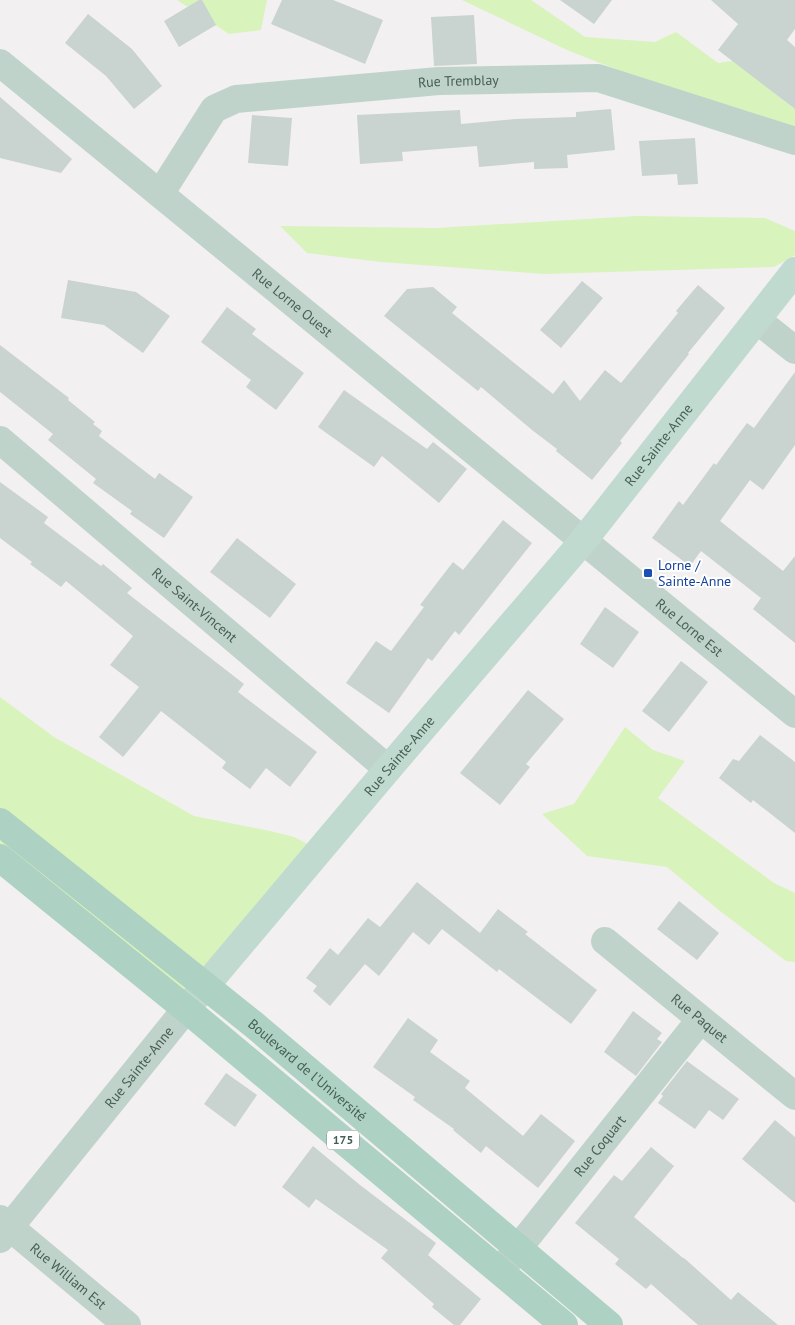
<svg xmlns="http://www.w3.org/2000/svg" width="795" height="1325" viewBox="0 0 795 1325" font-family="'PT Sans',sans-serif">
  <rect width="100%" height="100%" fill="#f3f0f2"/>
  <path fill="#d8f3bb" d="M177,0H267L261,30L229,34Z
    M462,0H531L585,37L655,42L676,32L718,63L759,57L762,83L793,108H795V131L717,109L567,50Z
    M637,216L765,218L795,231V255L774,267L544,274L381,262L307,253L280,226L436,228Z
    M0,697L54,737L194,816L270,831L294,837L320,850L186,1009L0,858Z
    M625,727L653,750L685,761L658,798L774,883L795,893V962L786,961L720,911L667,867L587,856L542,814L574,804Z"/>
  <path fill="#c9d3d0" d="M199,0H202L216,25L179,47L164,21Z
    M282,0H333L383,20L365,64L271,24Z
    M560,0H612L594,24Z
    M711,0H795V29L787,40L795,47V109L718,50L738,24Z
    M88,14L132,49L162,86L134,109L106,76L65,43Z
    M474,15L477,64L434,66L431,17Z
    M0,97L72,159L61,173L0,158Z
    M611,109L615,150L567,155L568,168L534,169V162L479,167L477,146L402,152L403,161L360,164L357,115L460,110L461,124L515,119L576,117V112Z
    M252,115L292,118L288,166L248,163Z
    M695,138L698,184L678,185L677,174L642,176L639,141Z
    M68,280L136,292L170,316L143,353L104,325L61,318Z
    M582,281L603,298L561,348L540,330Z
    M698,285L725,308L688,353L689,354L620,441L622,443L592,480L556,451L557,449L532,430L481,387L478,391L384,316L407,289L433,287L457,307L452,313L553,394L564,380L580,401L605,370L621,383L678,313L676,311Z
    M227,307L256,329L252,334L304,373L276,410L246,387L251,380L201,342Z
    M0,345L69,398L68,400L95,422L93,424L102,431L99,436L155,479L159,473L193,497L164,538L130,514L132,511L93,483L96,479L48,440L53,434L0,392Z
    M795,372V445L763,490L750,480L720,521L783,571L795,556V643L753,609L761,598L701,551L690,566L652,538L679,501L683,505L714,463L716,465L747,423L754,428Z
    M344,390L427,449L433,442L467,469L439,503L382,456L374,467L318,427Z
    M0,482L48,517L44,523L101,566L103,564L132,588L127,593L244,684L238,692L317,752L290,787L266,768L250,789L222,768L226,762L161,711L123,757L99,737L139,687L110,665L133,636L66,581L61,587L30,564L32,562L0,538Z
    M503,520L532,543L459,635L455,631L432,661L428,658L389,713L346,683L376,641L391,651L424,607L420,605L453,562L463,570Z
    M237,538L296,584L270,618L210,572Z
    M605,607L639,632L613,668L580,644Z
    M681,661L708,682L669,732L642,711Z
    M528,690L564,719L526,764L530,767L500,805L460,773Z
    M760,735L795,762V833L753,800L751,803L719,778L733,759L739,761Z
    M417,882L480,933L498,909L528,932L525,934L597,990L571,1024L499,969L497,972L442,929L429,945L413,932L379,976L365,964L330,1006L313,991L317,986L306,978L330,948L338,955L368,918L380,927Z
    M679,901L719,933L697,960L657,929Z
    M633,1011L662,1033L657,1039L662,1042L636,1076L604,1052Z
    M408,1018L438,1040L430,1052L470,1081L465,1088L523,1136L541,1114L575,1141L538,1188L486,1146L481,1153L453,1130L454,1129L413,1100L415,1097L373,1067Z
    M687,1061L739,1099L723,1120L709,1110L695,1129L658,1103L663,1096L661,1094Z
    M226,1073L257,1095L235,1127L204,1104Z
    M775,1120L795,1137V1203L742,1159Z
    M313,1146L360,1185L436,1243L428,1255L481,1299L460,1325H454L432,1307L434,1304L381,1258L388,1250L316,1199L309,1208L282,1187Z
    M651,1147L674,1166L634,1217L683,1258H684L731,1300L738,1292L778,1325H698L651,1284L646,1289L615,1264L619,1259L575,1223L614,1175L622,1181Z"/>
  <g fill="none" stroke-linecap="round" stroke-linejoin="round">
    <g stroke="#bfd3cb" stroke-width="28">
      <path id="s1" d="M0,63L795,714"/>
      <path id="s2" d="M160,194L214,109L236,99L439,81L598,78L795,141"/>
      <path d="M757,320L795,350"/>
      <path id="s3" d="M0,440L388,769"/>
      <path id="s4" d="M605,941L795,1096"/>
      <path id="s5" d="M0,1219L127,1325"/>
      <path id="s6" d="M0,1239L186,1009"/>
      <path id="s7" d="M500,1271L700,1020"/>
    </g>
    <path stroke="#c1dad0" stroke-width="28" id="s8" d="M186,1009L388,769L583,541L795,271"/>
    <g stroke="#add1c2" stroke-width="28">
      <path id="s9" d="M0,822L253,1024L609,1325"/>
      <path d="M0,858L186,1009L564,1325"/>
    </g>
  </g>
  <rect fill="#1a4fb4" stroke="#fff" stroke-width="2" x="643" y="568" width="10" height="10" rx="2.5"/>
  <g text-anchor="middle" stroke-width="4" stroke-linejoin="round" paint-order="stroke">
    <rect fill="#fff" stroke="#7e8f87" stroke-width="1" x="327" y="1130.5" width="32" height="19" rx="4"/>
    <g font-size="12" font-weight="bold" fill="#465f54">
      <text x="343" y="1144">175</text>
    </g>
    <g font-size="14" fill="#465f54" stroke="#fff">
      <text dy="5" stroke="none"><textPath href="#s2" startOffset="348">Rue Tremblay</textPath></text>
      <text dy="5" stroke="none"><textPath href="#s1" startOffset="378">Rue Lorne Ouest</textPath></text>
      <text dy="5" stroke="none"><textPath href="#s8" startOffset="736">Rue Sainte-Anne</textPath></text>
      <text dy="5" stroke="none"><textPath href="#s3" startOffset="255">Rue Saint-Vincent</textPath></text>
      <text dy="5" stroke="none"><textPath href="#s1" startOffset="891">Rue Lorne Est</textPath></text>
      <text dy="5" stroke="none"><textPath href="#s8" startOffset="331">Rue Sainte-Anne</textPath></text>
      <text dy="5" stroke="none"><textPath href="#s4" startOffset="122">Rue Paquet</textPath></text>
      <text dy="5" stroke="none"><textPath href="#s6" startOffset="221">Rue Sainte-Anne</textPath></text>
      <text dy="5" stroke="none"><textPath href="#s9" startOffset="395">Boulevard de l'Université</textPath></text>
      <text dy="5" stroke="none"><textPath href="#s7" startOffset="160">Rue Coquart</textPath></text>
      <text dy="5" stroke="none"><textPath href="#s5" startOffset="89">Rue William Est</textPath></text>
    </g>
    <g font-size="14" fill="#164399" stroke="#fff" text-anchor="start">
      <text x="658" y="570">Lorne /<tspan x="658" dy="16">Sainte-Anne</tspan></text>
    </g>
  </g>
</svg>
